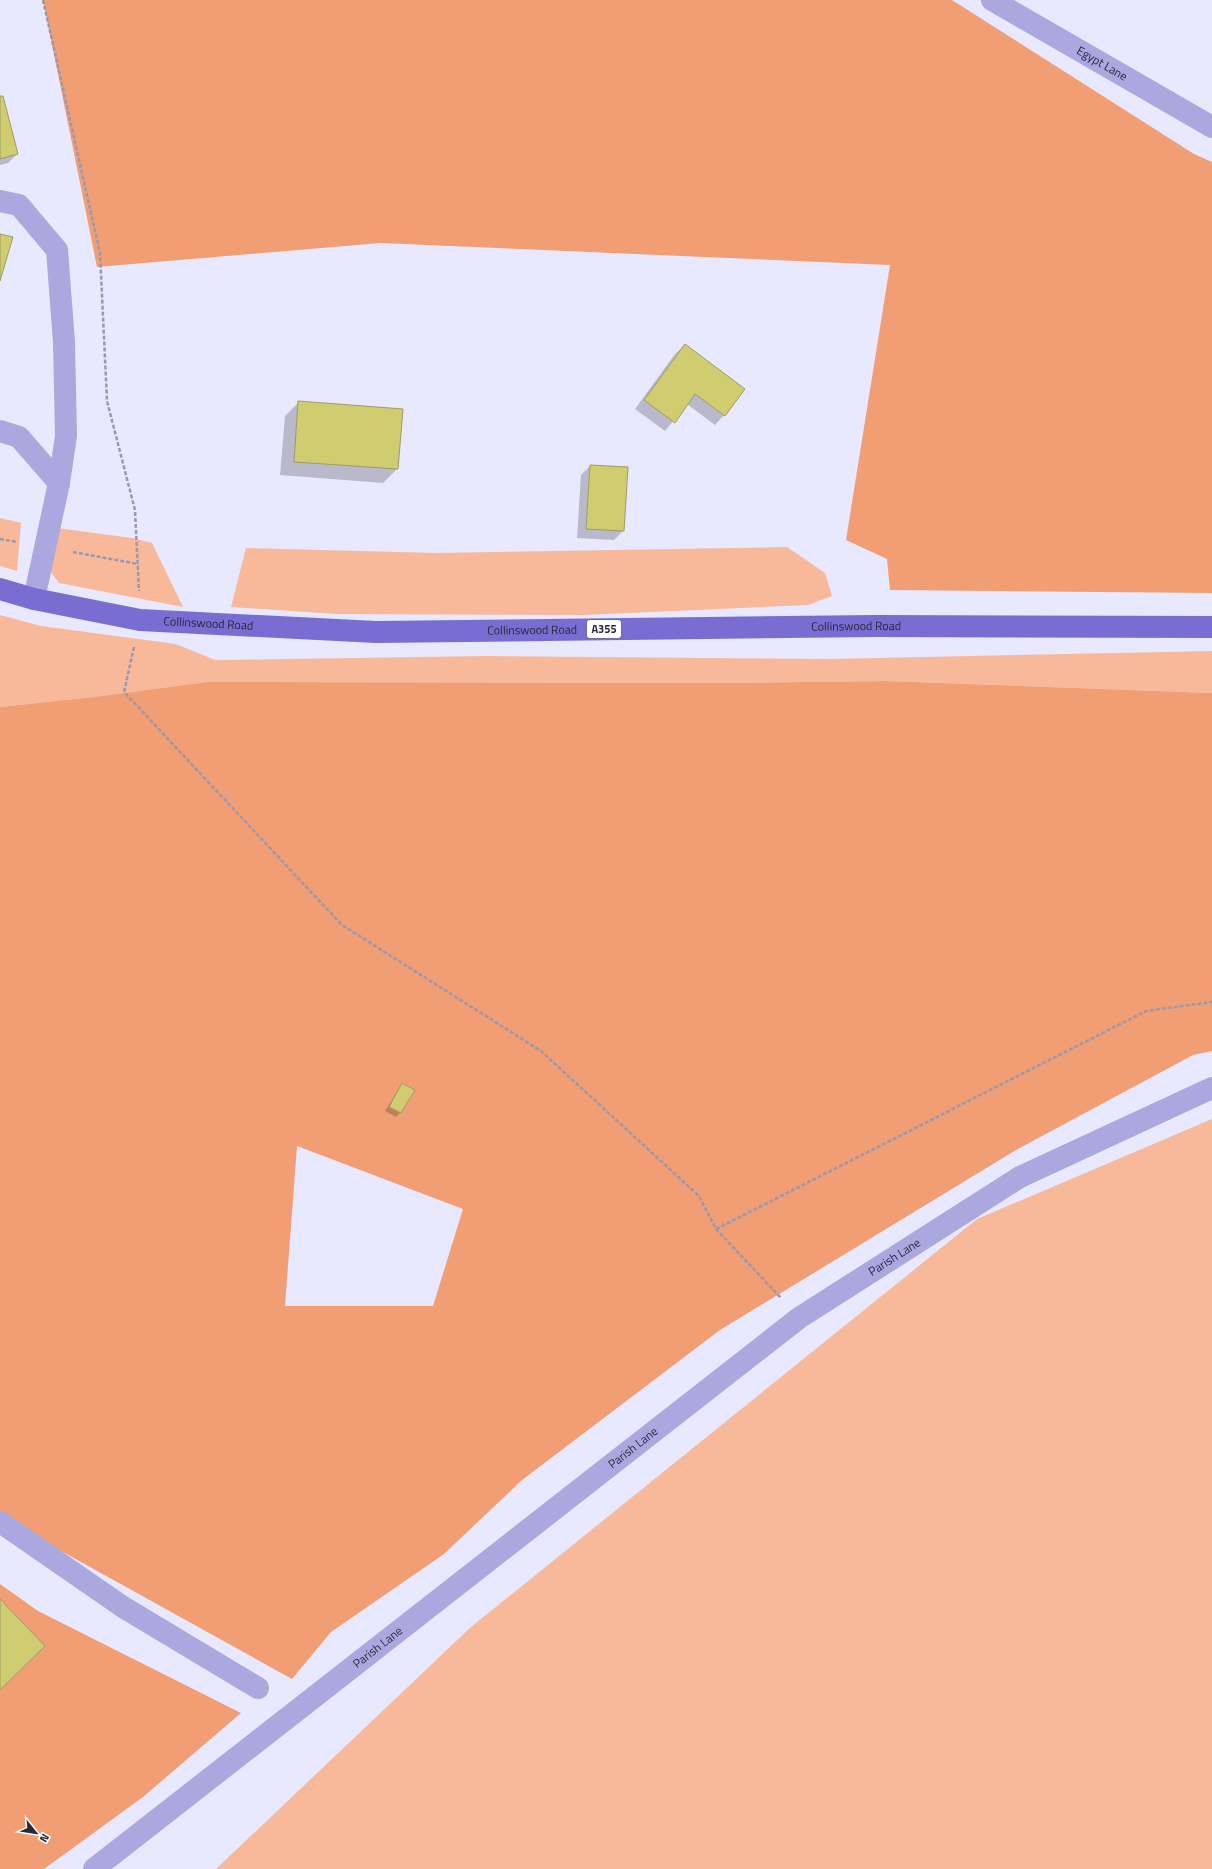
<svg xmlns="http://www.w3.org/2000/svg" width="1212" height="1869" viewBox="0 0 1212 1869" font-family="'Titillium Web',sans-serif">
  <rect width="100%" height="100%" fill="#e8e8fe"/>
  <path fill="#f8b99a" d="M0,518L21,523L17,571L0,566Z
    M57,528L132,538L152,543L183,607L59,583L47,567Z
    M787,547L825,573L832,596L808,605L584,615L337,614L231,607L246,548L437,553Z
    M0,615L41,626L176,644L215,660L485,656L830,659L1212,651V693L887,681L709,683L207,682L93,697L0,707Z
    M1212,1119V1869H216L471,1627L977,1219Z"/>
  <path fill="#f29e74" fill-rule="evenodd" d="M43,0H952L1194,154L1212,162V593L890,590L887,559L846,540L890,265L380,243L97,267Z
    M887,681L1212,693V1051L1193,1055L1016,1150L720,1330L522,1480L444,1554L331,1632L292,1679L7,1521L0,1515V707L93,697L207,682L709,683ZM297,1146L463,1209L433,1306H285Z
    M0,1584L38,1611L241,1713L143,1797L44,1869H0Z"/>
  <path fill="#0003" d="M0,97L17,154L8,163L0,165Z
    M685,345L724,415L715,425L687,404L665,431L635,409L675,354Z
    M299,402L402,410L397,469L383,483L280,475L285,416Z
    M590,466L623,531L614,540L577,538L581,475Z
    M402,1084L413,1091L400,1113L396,1117L385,1111Z"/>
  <path fill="#d0cd70" stroke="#9e9c65" d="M0,96H3L18,154L0,159Z
    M0,234L13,237L0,281Z
    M685,344L745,389L725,416L695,394L675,423L644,400Z
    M298,401L403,409L398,469L294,462Z
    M590,465L628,467L624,531L586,529Z
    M402,1083L415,1090L401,1113L389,1107Z
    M0,1599L45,1646L0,1690Z"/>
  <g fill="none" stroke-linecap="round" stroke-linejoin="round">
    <path stroke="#9998ad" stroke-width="2.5" stroke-dasharray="4 2" stroke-linecap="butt" d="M43,0L100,253L107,401L135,510L139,591
      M0,539L17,542
      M73,552L138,564
      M134,647L124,692L342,925L541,1051L699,1196L716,1229L781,1298
      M716,1229L1146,1011L1212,1002"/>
    <g stroke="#aba8e0" stroke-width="22">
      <path id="s1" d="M992,0L1212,127"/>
      <path d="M0,201L19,205L57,250L64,342L66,436L59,483"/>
      <path d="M0,431L19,437L59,483L34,599"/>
      <path d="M0,1522L123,1607L258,1688"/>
      <path id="s2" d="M94,1869L799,1318L1020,1177L1212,1088"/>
    </g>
    <path stroke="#7a6dd1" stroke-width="22" id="s3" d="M0,589L34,599L140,620L376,632L876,626L1212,627"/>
  </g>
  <g text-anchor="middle" stroke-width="3.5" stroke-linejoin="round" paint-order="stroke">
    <rect fill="#fff" stroke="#686876" stroke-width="1" x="587" y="620" width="34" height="18" rx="3"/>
    <g font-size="11" font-weight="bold" fill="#28273b">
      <text x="604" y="633">A355</text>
    </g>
    <g font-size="12" fill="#28273b" stroke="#fff">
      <text dy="4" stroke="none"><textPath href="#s1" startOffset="127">Egypt Lane</textPath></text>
      <text dy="4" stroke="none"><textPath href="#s3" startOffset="212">Collinswood Road</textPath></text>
      <text dy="4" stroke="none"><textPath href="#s3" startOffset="860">Collinswood Road</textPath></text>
      <text dy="4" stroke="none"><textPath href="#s3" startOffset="536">Collinswood Road</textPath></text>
      <text dy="4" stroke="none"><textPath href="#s2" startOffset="1008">Parish Lane</textPath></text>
      <text dy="4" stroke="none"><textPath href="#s2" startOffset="684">Parish Lane</textPath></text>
      <text dy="4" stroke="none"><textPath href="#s2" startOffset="360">Parish Lane</textPath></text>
    </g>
  </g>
  <g transform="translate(36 1833) rotate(120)" stroke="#ffffff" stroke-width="3" paint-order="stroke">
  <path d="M0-3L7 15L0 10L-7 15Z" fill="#28273b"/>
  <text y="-6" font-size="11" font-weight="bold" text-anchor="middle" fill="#28273b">N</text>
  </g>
</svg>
